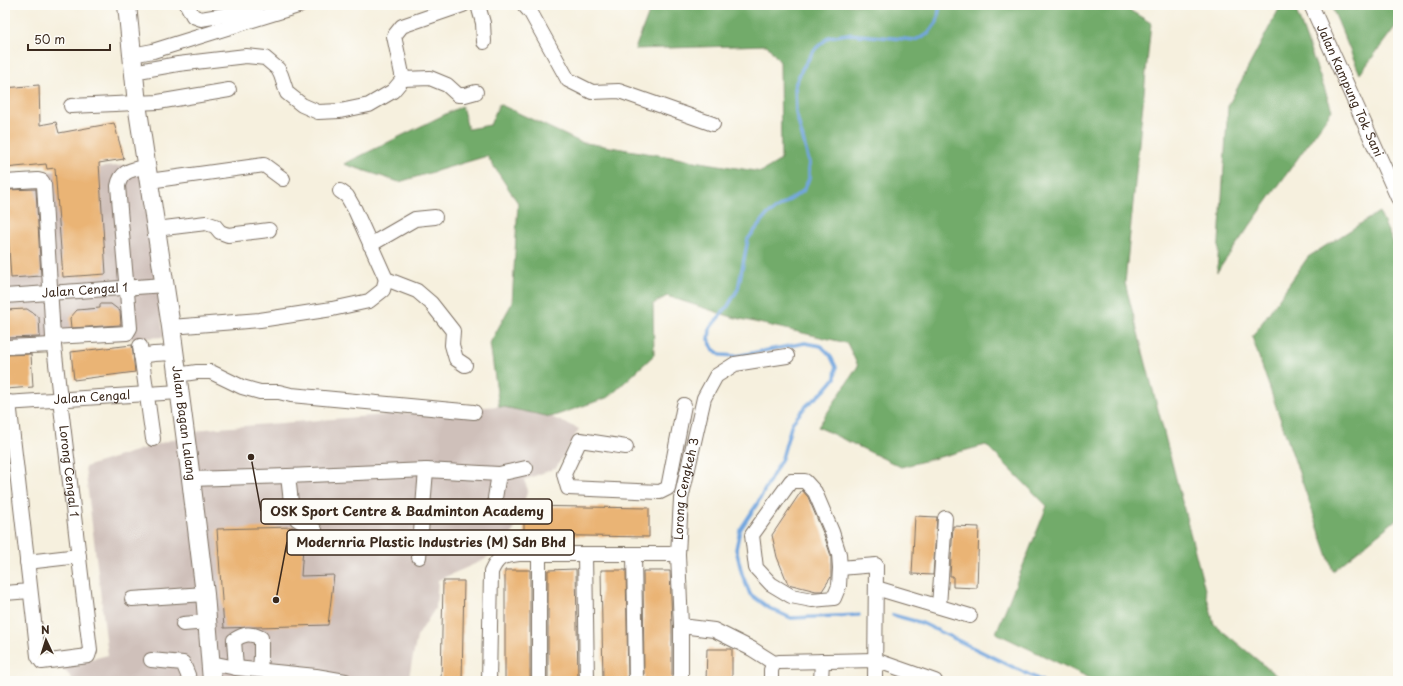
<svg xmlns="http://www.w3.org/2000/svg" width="1403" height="686" viewBox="0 0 1403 686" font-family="'Playpen Sans',sans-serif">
  <rect width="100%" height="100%" fill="#fdfcf7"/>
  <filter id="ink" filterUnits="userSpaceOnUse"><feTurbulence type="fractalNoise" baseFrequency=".025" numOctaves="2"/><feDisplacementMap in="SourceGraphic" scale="8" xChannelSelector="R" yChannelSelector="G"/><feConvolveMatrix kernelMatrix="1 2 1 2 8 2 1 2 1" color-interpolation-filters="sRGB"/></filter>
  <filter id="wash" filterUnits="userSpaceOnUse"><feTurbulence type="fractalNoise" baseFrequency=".012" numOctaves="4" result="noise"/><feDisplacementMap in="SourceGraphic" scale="16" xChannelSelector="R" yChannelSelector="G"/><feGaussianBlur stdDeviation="0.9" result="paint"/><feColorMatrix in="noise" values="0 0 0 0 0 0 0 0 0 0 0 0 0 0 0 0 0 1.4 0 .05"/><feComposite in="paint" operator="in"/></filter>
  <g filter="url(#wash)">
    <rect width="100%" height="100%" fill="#f6f0de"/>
    <path fill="#cfc0ba" d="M141,164L164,337L5,345V175Z
      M499,406L551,417L579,429L556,468L524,480L528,490L513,533L484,560L438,580L436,607L417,637L408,681H74L62,667L108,655L85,467L206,429Z"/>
    <path fill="#72ab6a" stroke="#566a44" d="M652,5H1121L1151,23L1125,283L1214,624L1283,681H1096L996,633L1047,506L986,445L901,467L818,427L858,366L847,343L732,317L667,296L653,304L654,355L609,397L551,417L499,406L490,343L512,303L518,203L487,156L399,182L344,164L462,106L468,129L490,125L499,104L580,142L761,172L781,160L780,62L767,45L635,49Z
      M1281,5H1294L1332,110L1217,272L1228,106Z
      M1331,5H1398V23L1360,74Z
      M1379,212L1398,253V518L1333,571L1252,337L1308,257Z"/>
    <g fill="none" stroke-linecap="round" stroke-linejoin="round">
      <path stroke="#72a6de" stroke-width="3.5" d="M859,615L791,618L769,608L750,594L742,574L736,549L740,530L757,504L782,458L792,423L807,405L824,391L835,378L836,367L830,355L821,346L805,343L736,356L721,355L713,349L709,340L710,328L728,306L738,289L748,239L767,215L803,191L809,179V162L796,113L795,85L802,69L815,49L829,37L848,34L915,40L928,34L937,22L940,5
        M893,615L922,623L1042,681"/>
    </g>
    <g id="blocks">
      <path fill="#eab475" d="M39,85L40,125L56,122L59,133L114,123L124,159L99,163L106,274L63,277L55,168L47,169L46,164L5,168V88Z
        M36,189L41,276L11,278L5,190Z
        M100,304H111L120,311L121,325L71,328L70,318L77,310L100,308Z
        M27,309L39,317L40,337L5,338V310Z
        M132,345L135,372L74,380L71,352Z
        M31,354L33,387L5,389V355Z
        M802,490L808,497L824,535L831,556V577L822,591H816L788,584L777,557L772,535Z
        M524,506L649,508V537L524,535Z
        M915,516L937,517L933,575L912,574Z
        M953,526L979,527L977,588L953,587V576H950Z
        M293,527L304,533L301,576L334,575L328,625L224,628L217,529Z
        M576,569L578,681H548V570Z
        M505,570H530V681H505Z
        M601,570H626L628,681H603Z
        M643,571H670L672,626V681H644Z
        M443,581H464L462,681H441Z
        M707,649H732V681H706Z"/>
    </g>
  </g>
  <g filter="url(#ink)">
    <use href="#blocks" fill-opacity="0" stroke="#7c6f61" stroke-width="1"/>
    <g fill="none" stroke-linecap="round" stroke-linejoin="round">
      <defs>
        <g id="minor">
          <path d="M187,5L193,16L201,19L225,15L257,5"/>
          <path d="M478,5L483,23L484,42"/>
          <path d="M524,5L531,13L568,80L592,92L619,91L713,124"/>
          <path id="s1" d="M1311,5L1398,198"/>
          <path d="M132,55L153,51L301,5"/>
          <path d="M133,72L178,64L246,56L265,58L278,69L281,75L287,93L302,105L318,112L340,111L369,105L393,91L403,79L394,36L402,26L463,5"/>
          <path d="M403,79L430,78L447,85L458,95H465L476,92"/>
          <path d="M71,106L158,102L229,90"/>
          <path d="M149,181L264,165L283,179"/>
          <path id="s2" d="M5,182L38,180L42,181L44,185L53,337L60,399L90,650L88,656L42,662L38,656L9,402"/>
          <path d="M340,191L347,196L355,210L386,279L417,291L431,303L453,331L452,345L456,359L465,365"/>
          <path d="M156,229L206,223L215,226L220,232L228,235L269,230"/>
          <path d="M370,245L415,219L435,217"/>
          <path id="s3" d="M5,296L165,285"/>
          <path d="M171,327L260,320L332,309L369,301L383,290L386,279"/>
          <path d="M53,337L127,333L130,328L118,186C121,170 132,170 147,166"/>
          <path d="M140,346L153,439"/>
          <path d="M5,347L54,345"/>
          <path d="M141,356L154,354L174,353"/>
          <path d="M177,375L197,372H211L242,387L260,392H279L291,395L474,412"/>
          <path id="s4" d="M5,403L179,392"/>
          <path d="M626,447L580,440L564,474L568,488L660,492L668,488L684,405"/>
          <path d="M288,476L292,511L297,519L315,530"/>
          <path d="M191,479L288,476L426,470L499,474L526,468"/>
          <path d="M791,481H805L815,492L832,532L839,554L840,568L839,586L834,598L812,600L791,596L771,584L756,568L752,535Z"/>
          <path d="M495,498L499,474"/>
          <path d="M634,554L636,681"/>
          <path d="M585,555L587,681"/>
          <path d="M419,557L426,470"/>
          <path d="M27,562L79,556"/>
          <path d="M840,568L876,565L875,681"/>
          <path d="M876,588L970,616"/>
          <path d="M5,593L30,591"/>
          <path d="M132,599L205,594"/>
          <path d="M939,606L945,518"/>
          <path d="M183,624L208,622"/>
          <path d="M681,626L714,630L752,649L774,663L779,662L875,660L935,681"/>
          <path d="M151,660L183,663L188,675L189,681"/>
          <path d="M211,663L236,668L316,676L345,681"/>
          <path d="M236,668L234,640C244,634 250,632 261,638V656L260,670"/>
          <path d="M489,681L491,572C498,556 503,556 519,554H678"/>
          <path d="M539,681V554"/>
          <path id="s5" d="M681,681V626L678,554L681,499L704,398L716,376L735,364L787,356"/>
          <path d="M771,681V670L774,663"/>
          <path d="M821,681L822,661"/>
        </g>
        <g id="major">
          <path id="s6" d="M127,5L137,104L171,327L191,479L205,594L212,681"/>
        </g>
      </defs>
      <use href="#minor" stroke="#7c6f61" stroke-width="16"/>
      <use href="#major" stroke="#7c6f61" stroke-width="20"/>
      <use href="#minor" stroke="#fff" stroke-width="14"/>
      <use href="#major" stroke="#fff" stroke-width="18"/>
    </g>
  </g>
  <g text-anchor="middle" stroke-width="3.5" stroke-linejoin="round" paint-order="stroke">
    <g font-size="12" fill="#3b2a1e" stroke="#fdfcf7">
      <text dy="4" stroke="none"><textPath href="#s1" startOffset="94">Jalan Kampung Tok Sani</textPath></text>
      <text dy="4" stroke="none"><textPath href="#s3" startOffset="80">Jalan Cengal 1</textPath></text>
      <text dy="4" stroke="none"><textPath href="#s4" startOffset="87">Jalan Cengal</textPath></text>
      <text dy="4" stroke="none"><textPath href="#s6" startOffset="422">Jalan Bagan Lalang</textPath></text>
      <text dy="4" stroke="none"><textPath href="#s2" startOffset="329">Lorong Cengal 1</textPath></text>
      <text dy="4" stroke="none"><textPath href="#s5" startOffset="193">Lorong Cengkeh 3</textPath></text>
    </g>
  </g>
  <path fill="none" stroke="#3b2a1e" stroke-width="1.5" d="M251 457L261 511M276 600L287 542"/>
  <g fill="#3b2a1e" stroke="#fdfcf7" stroke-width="1.5">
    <circle cx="251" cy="457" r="4"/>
    <circle cx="276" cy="600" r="4"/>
  </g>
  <g fill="#fdfcf7" stroke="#3b2a1e" stroke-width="1.5">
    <rect x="261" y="499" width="291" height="25" rx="4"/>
    <rect x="287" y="530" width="287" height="25" rx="4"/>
  </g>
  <g font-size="13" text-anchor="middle" font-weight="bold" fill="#3b2a1e">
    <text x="407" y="516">OSK Sport Centre &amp; Badminton Academy</text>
    <text x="431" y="547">Modernria Plastic Industries (M) Sdn Bhd</text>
  </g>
  <rect width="1403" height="686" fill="none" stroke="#fdfcf7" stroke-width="20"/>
  <g transform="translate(46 640) rotate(356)" stroke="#fdfcf7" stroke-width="3" paint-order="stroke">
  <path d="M0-3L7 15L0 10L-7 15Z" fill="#3b2a1e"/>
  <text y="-6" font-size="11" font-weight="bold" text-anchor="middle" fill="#3b2a1e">N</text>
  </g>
  <path d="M28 44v6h82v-6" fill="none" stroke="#3b2a1e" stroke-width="2"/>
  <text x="34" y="44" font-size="12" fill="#3b2a1e" stroke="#fdfcf7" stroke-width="3" paint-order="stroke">50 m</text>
</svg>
